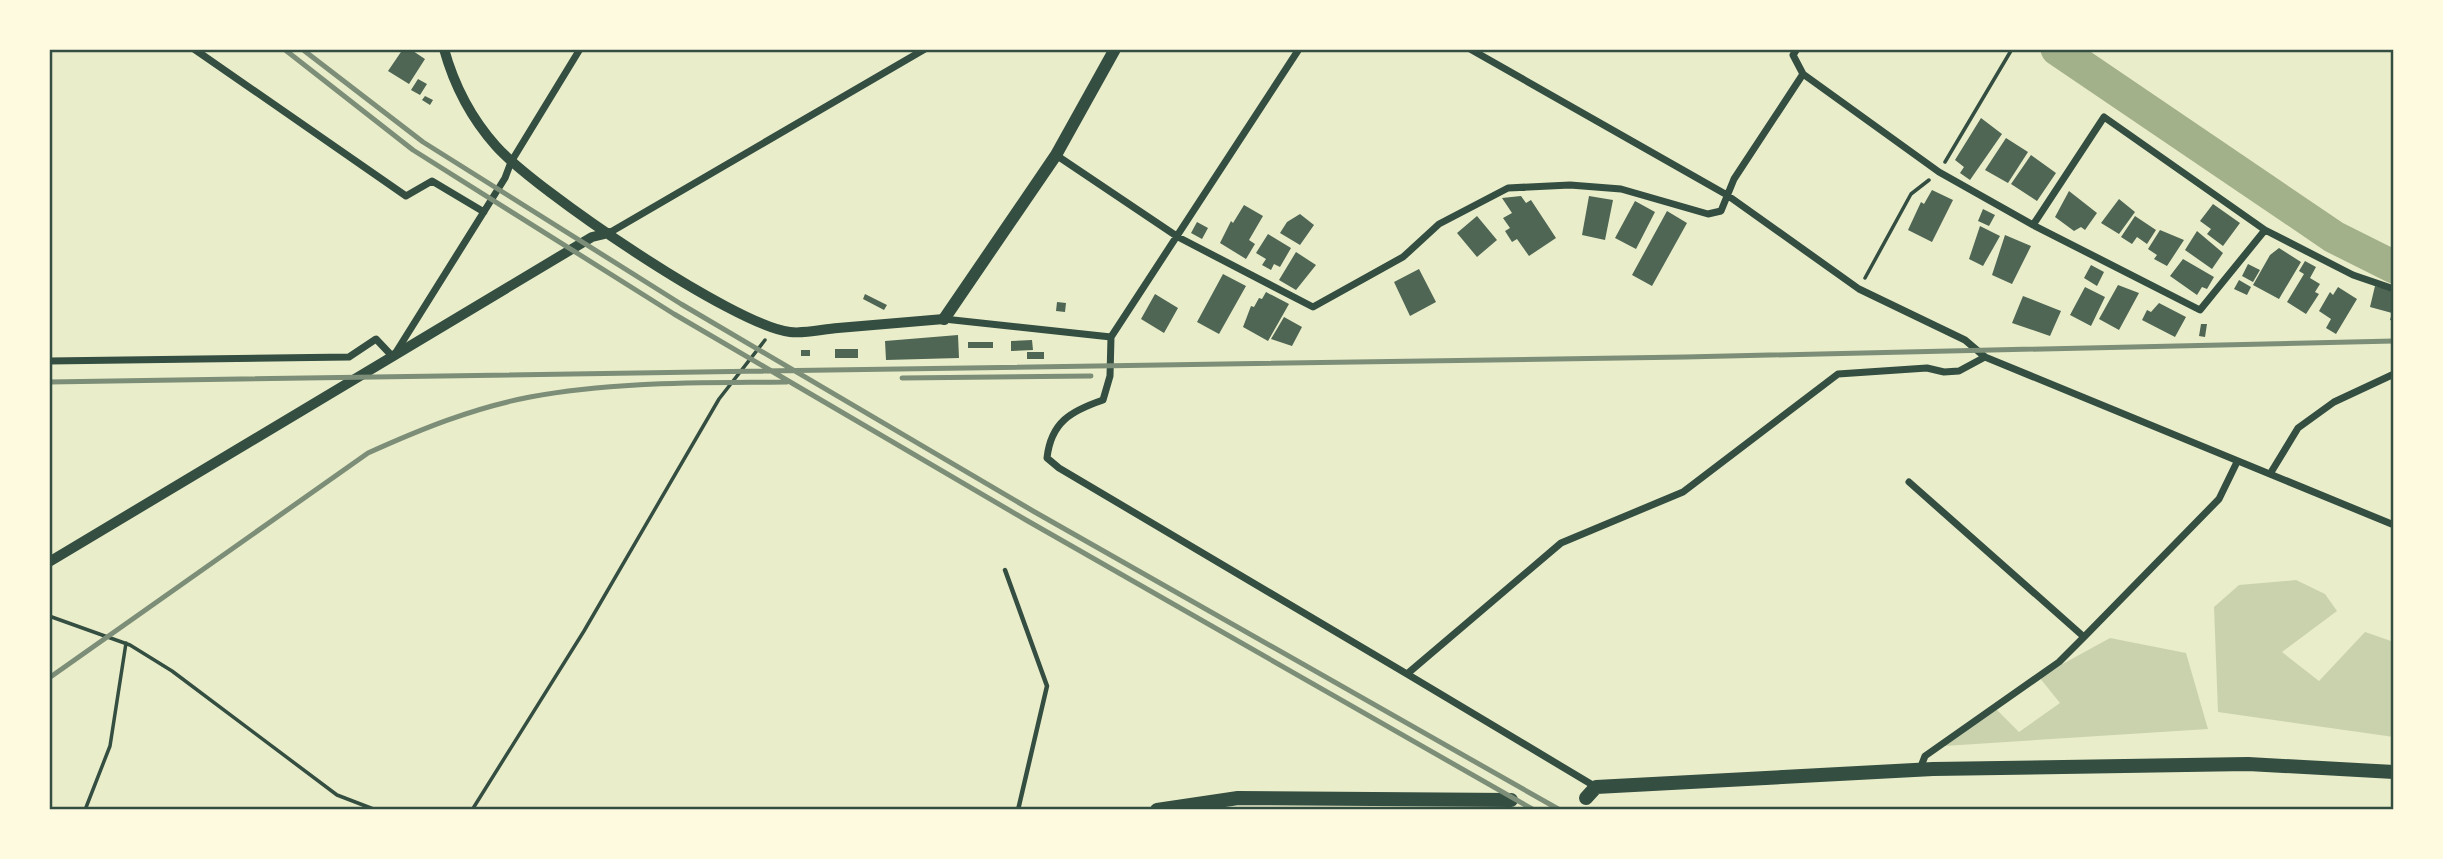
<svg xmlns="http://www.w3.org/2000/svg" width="2443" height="859" viewBox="0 0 2443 859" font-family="'Roboto Condensed',sans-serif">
  <rect width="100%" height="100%" fill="#e9edc9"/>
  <path fill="#cad2ad" d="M2296,580L2325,594L2337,611L2282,652L2319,681L2365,632L2394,642V737L2218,712L2214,607L2239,585Z
    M2110,638L2186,653L2208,729L1944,746L1995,708L2019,732L2060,703L2039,677Z"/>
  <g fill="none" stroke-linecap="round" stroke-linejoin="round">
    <path stroke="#a3b18a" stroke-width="33" d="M2057,49L2334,237L2394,267"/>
  </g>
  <path fill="#4f6655" d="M403,49H410L425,59L409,84L388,71Z
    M418,79L427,84L420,95L411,90Z
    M425,96L433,100L430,105L422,100Z
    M1981,118L2002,134L1970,180L1960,173L1964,167L1955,160Z
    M2006,138L2028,152L2008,183L1985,170Z
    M2031,155L2056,173L2037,201L2011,184Z
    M1932,190L1953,200L1932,242L1908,230L1921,202L1924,204Z
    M2069,191L2097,213L2085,230L2081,227L2074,231L2055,217Z
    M1521,196L1526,203L1531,200L1556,238L1529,256L1517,239L1512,242L1505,231L1510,228L1503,218L1512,213L1502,198Z
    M1589,196L1613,200L1605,240L1582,235Z
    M2119,199L2135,212L2119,234L2101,223Z
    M1635,201L1655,212L1636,249L1615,238Z
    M2213,204L2240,223L2223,246L2207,234L2211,229L2200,221Z
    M1244,205L1263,216L1249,240L1255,244L1246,259L1220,243L1231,221L1233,223Z
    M1983,209L1995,215L1989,226L1978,221Z
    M1667,211L1687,223L1652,286L1632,275Z
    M1300,214L1314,225L1300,245L1280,233L1287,222Z
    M1477,216L1497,240L1477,257L1457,233Z
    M2135,216L2156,230L2147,244L2137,237L2132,244L2121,237Z
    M1197,222L1208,228L1202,239L1191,233Z
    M1980,226L2000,236L1983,266L1969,259Z
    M2160,230L2184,240L2167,266L2154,259L2157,255L2148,249Z
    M2197,231L2223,253L2212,269L2185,250Z
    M1268,234L1291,248L1280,267L1274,264L1271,270L1262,265L1266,259L1256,253Z
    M2005,235L2031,246L2012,284L1992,275Z
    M2279,248L2301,262L2279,299L2253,285L2270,255Z
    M1296,252L1316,265L1296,290L1279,280Z
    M2183,259L2214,277L2207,289L2202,287L2197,295L2170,276Z
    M2305,261L2316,267L2310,278L2320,284L2315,292L2319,294L2306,314L2287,302L2304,274L2299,271Z
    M2248,264L2260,270L2253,282L2242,276Z
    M2091,265L2104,272L2097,286L2084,278Z
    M1419,269L1436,302L1410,316L1394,282Z
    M1223,274L1246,286L1219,334L1197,322Z
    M2239,280L2251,287L2247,295L2234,289Z
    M2118,285L2139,293L2119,330L2099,319Z
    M2375,286L2394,291V321L2390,320L2392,313L2370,307Z
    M2085,287L2105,297L2091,326L2070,315Z
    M2338,287L2357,299L2336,334L2326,328L2331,319L2319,311L2330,292L2333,295Z
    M1266,292L1289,304L1268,341L1243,327L1251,306L1254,307L1259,298L1262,299Z
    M865,294L887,305L884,310L863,299Z
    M1155,294L1178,308L1164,333L1141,319Z
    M2023,296L2061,311L2050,336L2012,323Z
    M1057,302L1066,303L1065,312L1056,311Z
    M2159,303L2186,317L2175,337L2142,320L2147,310L2151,312Z
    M1284,317L1302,327L1292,346L1271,339Z
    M2201,324H2207L2205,337L2199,336Z
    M958,335L959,358L886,360L885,341Z
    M1032,340L1033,350L1011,351V341Z
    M968,342H993V348H968Z
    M835,349H858V358H835Z
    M801,350H810V356H801Z
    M1027,352H1044V359H1027Z"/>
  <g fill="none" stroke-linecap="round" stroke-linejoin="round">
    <path stroke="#344e41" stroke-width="3.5" d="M1945,162L2012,49
      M1865,278L1911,194L1929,180
      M49,616L130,645L172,671L337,795L376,810
      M85,810L110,746L126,643
      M472,810L584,631L719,399L765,340"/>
    <path stroke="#344e41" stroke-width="4.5" d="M1005,570L1047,686L1018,810"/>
    <path stroke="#344e41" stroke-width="7" d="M194,49L406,196L432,181L484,212
      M1299,49L1111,337L1110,376L1103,400C1071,411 1051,422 1047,458L1059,468L1407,674
      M1470,49L1727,195L1859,289L1965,340L1985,357L2394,525
      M1797,49L1793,55L1803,74
      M1056,155L1178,237L1313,307L1403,257L1439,224L1508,188L1570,185L1621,189L1708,214L1721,211L1734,179L1803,74L1939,172L2033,225L2200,310L2265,230L2353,275L2394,289
      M2033,225L2104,117L2265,230
      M609,233L925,49
      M944,319L1111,337
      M49,361L349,357L376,339L393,357L505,178L511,162L580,49
      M2270,474L2298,428L2334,402L2394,374
      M1909,482L2084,637L2219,499L2237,462
      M1920,769L1925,756L2059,662L2084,637
      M1596,787L1407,674L1561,543L1683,492L1838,374L1927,368L1944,372L1959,371L1985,357"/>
    <path stroke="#344e41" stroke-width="10" d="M444,49C454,85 471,118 496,146C535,190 735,326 790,332C805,334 823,329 838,328C873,325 908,322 944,319
      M49,562L592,237L609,233"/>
    <path stroke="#344e41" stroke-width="12" d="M944,319L1056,155L1115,49"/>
    <path stroke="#344e41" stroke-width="14" d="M1586,798L1596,787L1933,769L2248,764L2394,772
      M1157,810L1238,798L1511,800"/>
    <path stroke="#7c8e77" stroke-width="5" d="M284,49L413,150L674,314L1026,520L1534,810
      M302,49L423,142L681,304L1033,511L1560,810
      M902,378L1091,376
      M49,382L1685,357L2394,341
      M49,678L368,453C421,429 473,408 530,397C615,381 702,383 787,382"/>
  </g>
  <rect width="2443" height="859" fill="none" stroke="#fefae0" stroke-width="102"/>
  <rect x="51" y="51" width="2341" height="757" fill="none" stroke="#344e41" stroke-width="2.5"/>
</svg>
